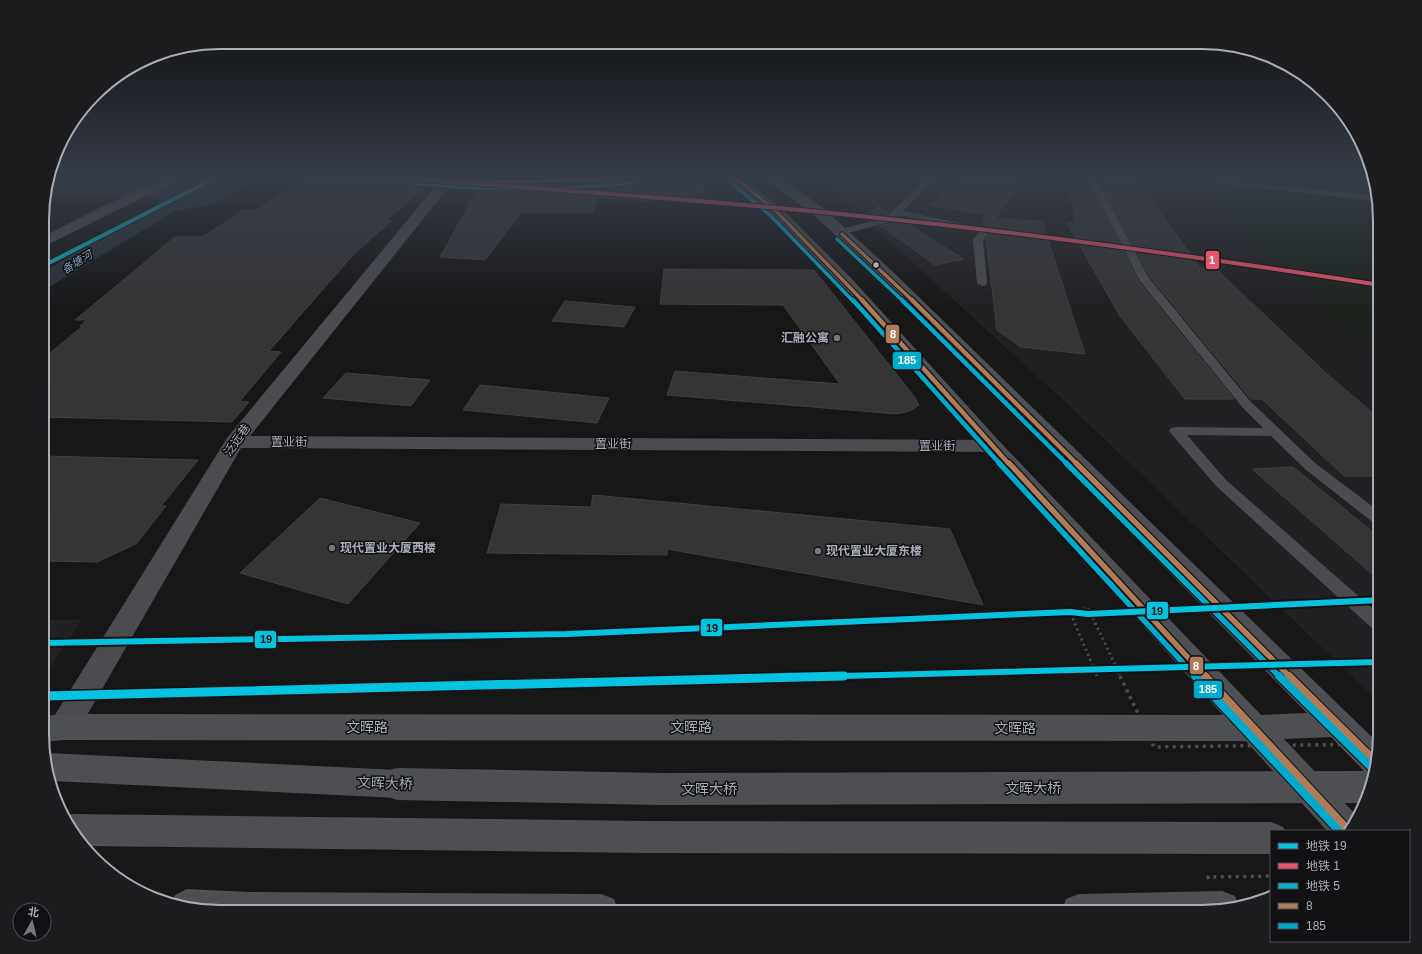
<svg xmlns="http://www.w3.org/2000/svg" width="1422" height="954" viewBox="0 0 1422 954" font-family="Helvetica,'Noto Sans SC',sans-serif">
  <rect width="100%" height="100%" fill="#171717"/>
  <path fill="#212123" d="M812,176H1370L1380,209V703L1074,410L827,184Z
    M82,619L43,679V620Z"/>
  <path fill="#1d241e" d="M50,176H111L100,180L49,178Z
    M1194,176H1370L1380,209V352L1323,306L1206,196Z"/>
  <path fill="#2a3239" d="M208,176H264L212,204L175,211L44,290L43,272L157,205L160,199L45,194L49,178L188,185Z"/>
  <path fill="#353536" stroke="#3f4043" d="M307,176H399L402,180L429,184L387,220L391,221L353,255L269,351L281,352L240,401L249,402L232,422L44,417V358L83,326H80L87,320H75L175,237H203L243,210L256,211Z
    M485,176H574L520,178Z
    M959,176H1024L995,219L1042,221L1085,354L1021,347L997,330L986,238L992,231L989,228L985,227L983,214L931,205Z
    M1099,176H1139L1145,190L1200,268H1215L1327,374L1380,419V476H1344L1262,399H1251L1150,277L1101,184Z
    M640,180L704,185V192L647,201L597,197L593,212H524V209L485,260L440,257L479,187H566Z
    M1068,187L1092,188L1139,282L1234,399H1185L1120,316L1067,223H1077Z
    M877,205L888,212L882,217L872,219L869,217Z
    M898,218L964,259L935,265L881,226L890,223Z
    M664,269L814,270L914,396L919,405L910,411L897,414L667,395L675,371L840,384L783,305L660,304Z
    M565,301L635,307L624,327L552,321Z
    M346,373L430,380L411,406L323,398Z
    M480,385L609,398L597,423L463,410Z
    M44,456L198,460L161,506H166L136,544L97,562L44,561Z
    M1293,467L1380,538V581L1252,469Z
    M593,495L950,529L983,605L667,549V555L487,553L501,504L591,507Z
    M320,498L420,523L348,604L240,573Z"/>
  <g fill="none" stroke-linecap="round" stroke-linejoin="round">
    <path stroke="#4d4e52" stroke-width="1.5" stroke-dasharray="1.5 2" stroke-linecap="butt" d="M43,199L46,197"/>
    <path stroke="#4d4e52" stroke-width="3.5" stroke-dasharray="3 4.5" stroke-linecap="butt" d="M1209,879L1208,877L1271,876"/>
    <path fill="#4b4c50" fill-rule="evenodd" d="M929,176H937L903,211L988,229L990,231L983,240L987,283L986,285L982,286L977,283L973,240L979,232L899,215L889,222L841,235L836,232L838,230L883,218L894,210Z
      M1087,176H1095L1149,278L1251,402L1315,463L1380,512V525L1375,524L1305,469L1271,436L1187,435L1226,480L1380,615V631L1374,630L1216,486L1169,431L1171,428L1176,427L1263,428L1243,408L1140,281Z
      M1213,179L1376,196L1377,201L1216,183H1213Z"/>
    <path fill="#4b4c50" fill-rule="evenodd" d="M400,176H436L520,179L602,176H641L639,179L635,180C574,186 513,189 451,184L250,436L993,440L1000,442L1004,446L1000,450L993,452L241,448L75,736L64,740L53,736L49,727L53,718L227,438L438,183L406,180L402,179Z"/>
    <path fill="#4d4f52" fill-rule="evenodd" d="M170,176H185L183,179L113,212L43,247V237L103,206Z
      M727,176H740L782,209L852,279L1000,442L1261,715L1307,713L879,276L813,214L765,179L763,176H777L823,208L891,270L1380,745L1374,775L1365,772L1331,737L1284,739L1358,817L1351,831H1327L1246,741L64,740L43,742V716L64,714L1223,715L986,450L840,285L772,215Z
      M47,753L399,770L410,774L415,784L410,794L399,798L52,781L43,757V755Z
      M73,814L647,821L1271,822L1283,827L1285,831H1271V854L647,853L87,846L66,823L64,818Z
      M187,889L248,892L601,894L614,899L619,912H220L171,904L175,895Z
      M1222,891L1235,896L1238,904L1213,912H1061L1066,899L1079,894Z"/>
    <path stroke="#4d4e52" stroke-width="3" stroke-dasharray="2 3.5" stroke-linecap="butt" d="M1097,676L1070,612L1088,608L1121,677"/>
    <path stroke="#4d4e52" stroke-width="3.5" stroke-dasharray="3 4.5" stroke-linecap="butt" d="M1120,676L1154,747L1380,744"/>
    <path stroke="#4d4f52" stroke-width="32" d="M399,784L660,789L1371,787"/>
    <defs>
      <path id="bus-1-far3" d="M406,176C483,184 558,183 635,176
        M733,176L777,212L863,301
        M842,234L913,301"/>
      <path id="bus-1-far2" d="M862,300L1009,464
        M912,300L1077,464"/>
      <path id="bus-1-far1" d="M1009,463L1206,677
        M1076,463L1290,677"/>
      <path id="bus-1" d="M1205,676L1349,831
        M1289,676L1376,762"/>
      <path id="bus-2-far3" d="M729,181L772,217L853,301
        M405,183C482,191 559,190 636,183
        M837,239L903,301"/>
      <path id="bus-2-far2" d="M853,300L1000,464
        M902,300L1067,464"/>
      <path id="bus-2-far1" d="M999,463L1196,677
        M1066,463L1280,677"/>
      <path id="bus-2" d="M1195,676L1339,831
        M1279,676L1371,767"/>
    </defs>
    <use href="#bus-1-far3" stroke="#111113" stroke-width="5.5"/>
    <use href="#bus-1-far2" stroke="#111113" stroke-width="7"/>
    <use href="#bus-1-far1" stroke="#111113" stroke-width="8"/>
    <use href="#bus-1" stroke="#111113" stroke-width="10"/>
    <use href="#bus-2-far3" stroke="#111113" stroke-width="5.5"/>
    <use href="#bus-2-far2" stroke="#111113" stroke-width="7"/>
    <use href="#bus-2-far1" stroke="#111113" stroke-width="8"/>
    <use href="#bus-2" stroke="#111113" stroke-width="10"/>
    <use href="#bus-1-far3" stroke="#b07c57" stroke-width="3.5"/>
    <use href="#bus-1-far2" stroke="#b07c57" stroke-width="4.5"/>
    <use href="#bus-1-far1" stroke="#b07c57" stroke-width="5.5"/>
    <use href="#bus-1" stroke="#b07c57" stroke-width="8"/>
    <use href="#bus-2-far3" stroke="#00a9ce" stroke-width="3.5"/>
    <use href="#bus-2-far2" stroke="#00a9ce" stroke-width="4.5"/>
    <use href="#bus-2-far1" stroke="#00a9ce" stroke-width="5.5"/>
    <use href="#bus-2" stroke="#00a9ce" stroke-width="8"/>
    <defs>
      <path id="metro-1-far1" d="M43,643L567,634L1070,612L1088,614L1380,600
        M804,677L1380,662"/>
      <path id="metro-1" d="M43,696L844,676"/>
      <path id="metro-2" d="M370,176C540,189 710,200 879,218C1047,235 1213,259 1380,285"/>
      <path id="metro-3" d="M43,266L219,176"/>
    </defs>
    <use href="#metro-1-far1" stroke="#111113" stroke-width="10"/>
    <use href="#metro-1" stroke="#111113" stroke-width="12"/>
    <use href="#metro-2" stroke="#111113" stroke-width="6"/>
    <use href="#metro-3" stroke="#111113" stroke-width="6"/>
    <use href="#metro-1-far1" stroke="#05c3de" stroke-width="6"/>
    <use href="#metro-1" stroke="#05c3de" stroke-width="9"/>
    <use href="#metro-2" stroke="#e7546e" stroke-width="4"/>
    <use href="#metro-3" stroke="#0db0c8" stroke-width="4"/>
  </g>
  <linearGradient id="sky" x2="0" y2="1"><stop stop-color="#0d0d0d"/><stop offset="0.57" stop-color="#363c47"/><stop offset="1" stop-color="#363c47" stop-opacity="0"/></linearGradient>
  <rect width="1422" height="309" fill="url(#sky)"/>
  <circle fill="#a8adb8" stroke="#111113" stroke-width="1.5" cx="876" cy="265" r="3.5"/>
  <g fill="#757880" stroke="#111113" stroke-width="1.5">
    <circle cx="837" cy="338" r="4"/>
    <circle cx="332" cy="548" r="4"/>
    <circle cx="818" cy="551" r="4"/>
  </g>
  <g text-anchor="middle" stroke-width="3" stroke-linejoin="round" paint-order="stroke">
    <g font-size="11" font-style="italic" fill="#7f9bb3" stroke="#111113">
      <text transform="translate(77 262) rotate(-31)" y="4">备塘河</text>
    </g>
    <g font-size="12" font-weight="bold" fill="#a8adb8" stroke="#111113" text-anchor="start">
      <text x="829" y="342" text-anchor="end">汇融公寓</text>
      <text x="340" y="552">现代置业大厦西楼</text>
      <text x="826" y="555">现代置业大厦东楼</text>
    </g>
    <g font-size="12" fill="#a8adb8" stroke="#111113">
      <text transform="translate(237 440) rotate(-54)" y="4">泛远巷</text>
      <text x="289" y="446">置业街</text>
      <text x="613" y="448">置业街</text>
      <text x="937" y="450">置业街</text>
    </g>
    <g font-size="14" fill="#a8adb8" stroke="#111113">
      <text x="367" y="732">文晖路</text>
      <text x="691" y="732">文晖路</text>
      <text x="1015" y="733">文晖路</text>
      <text transform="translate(385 783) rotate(2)" y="5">文晖大桥</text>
      <text x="1033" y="793">文晖大桥</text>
      <text x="709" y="794">文晖大桥</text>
    </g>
  </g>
  <path d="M0 0H1422V954H0ZM220 49H1202A171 171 0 0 1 1373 220V734A171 171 0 0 1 1202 905H220A171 171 0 0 1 49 734V220A171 171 0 0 1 220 49Z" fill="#1d1d20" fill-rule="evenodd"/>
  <path fill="none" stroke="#a8adb8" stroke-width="2" d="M220 49H1202A171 171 0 0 1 1373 220V734A171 171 0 0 1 1202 905H220A171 171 0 0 1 49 734V220A171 171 0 0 1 220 49Z"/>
  <g stroke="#111113" stroke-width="1.5">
    <rect x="1205" y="250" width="15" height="20" rx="4" fill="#e7546e"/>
    <rect x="885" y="324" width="15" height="20" rx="4" fill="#b07c57"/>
    <rect x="892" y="351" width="30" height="19" rx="4" fill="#00a9ce"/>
    <rect x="1146" y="601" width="23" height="19" rx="4" fill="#05c3de"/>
    <rect x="700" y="618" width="23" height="19" rx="4" fill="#05c3de"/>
    <rect x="254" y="630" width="23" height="19" rx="4" fill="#05c3de"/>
    <rect x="1189" y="656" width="15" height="19" rx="4" fill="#b07c57"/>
    <rect x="1193" y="680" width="30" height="19" rx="4" fill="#00a9ce"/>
  </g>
  <g font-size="11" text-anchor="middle" font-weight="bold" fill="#fff">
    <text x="1212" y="264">1</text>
    <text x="893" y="338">8</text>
    <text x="907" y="364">185</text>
    <text x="1196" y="670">8</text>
    <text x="1208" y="693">185</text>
  </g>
  <g font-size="11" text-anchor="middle" font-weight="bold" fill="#111">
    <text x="1157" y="615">19</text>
    <text x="712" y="632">19</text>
    <text x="266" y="643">19</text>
  </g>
  <rect x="1270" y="830" width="140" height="112" fill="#111113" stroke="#4d4f55"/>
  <rect x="1278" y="843" width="20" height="6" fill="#05c3de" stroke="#4d4f55"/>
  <text x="1306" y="850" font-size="12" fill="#a8adb8">地铁 19</text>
  <rect x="1278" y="863" width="20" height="6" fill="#e7546e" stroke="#4d4f55"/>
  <text x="1306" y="870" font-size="12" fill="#a8adb8">地铁 1</text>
  <rect x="1278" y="883" width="20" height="6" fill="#0db0c8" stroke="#4d4f55"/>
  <text x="1306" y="890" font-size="12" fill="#a8adb8">地铁 5</text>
  <rect x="1278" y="903" width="20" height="6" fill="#b07c57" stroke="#4d4f55"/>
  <text x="1306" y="910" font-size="12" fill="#a8adb8">8</text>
  <rect x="1278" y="923" width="20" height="6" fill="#00a9ce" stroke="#4d4f55"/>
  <text x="1306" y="930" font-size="12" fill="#a8adb8">185</text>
  <g transform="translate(32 922) rotate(8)"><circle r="19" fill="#111113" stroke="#4d4f55"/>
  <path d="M0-3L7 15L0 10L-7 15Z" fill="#757880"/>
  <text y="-6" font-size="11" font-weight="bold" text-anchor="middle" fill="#a8adb8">北</text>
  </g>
</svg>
